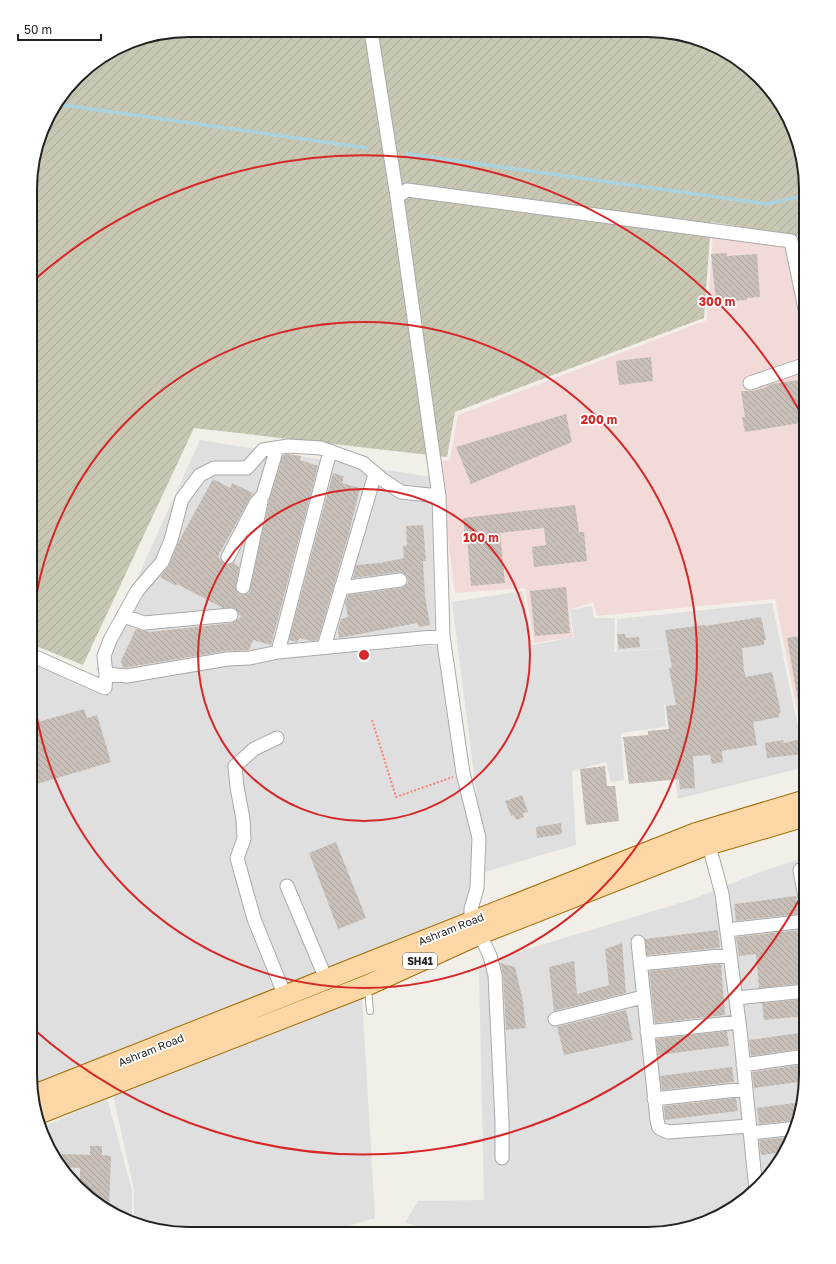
<svg xmlns="http://www.w3.org/2000/svg" width="836" height="1264" viewBox="0 0 836 1264" font-family="'Golos Text',sans-serif">
  <defs>
    <pattern id="construction-furrows" width="10" height="10" patternUnits="userSpaceOnUse"><rect width="10" height="10" fill="#c7c7b4"/><path d="M-1 1l2-2M0 10L10 0M9 11l2-2" fill="none" stroke="#abab9a"/></pattern>
    <pattern id="building-back-hatch" width="6" height="6" patternUnits="userSpaceOnUse"><rect width="6" height="6" fill="#c7bfb8"/><path d="M-1 5l2 2M0 0l6 6M5-1l2 2" fill="none" stroke="#aba49e"/></pattern>
  </defs>
  <rect width="100%" height="100%" fill="#f2efe9"/>
  <path fill="#e0dfdf" d="M200,440L431,477L435,644L95,671Z
    M523,591L532,645L574,637L570,610L592,606L594,618H615L614,652L665,648L617,651V619L772,603L799,732L806,751V767L678,799L665,705H664L666,727L621,733L624,780L611,782L606,762L572,771L576,845L481,873L482,837L452,602Z
    M439,645L475,839L467,919L33,1091L30,1075L31,663L107,697L111,673Z
    M806,857V1085L797,1126L779,1163L752,1195L708,1222L647,1234L449,1233L405,1223L418,1201L484,1200L479,970L482,963L693,899L760,872Z
    M362,996L375,1218L325,1233H169L134,1223V1190L113,1095Z
    M107,1098L132,1190V1223L93,1201L63,1172L42,1136L41,1128Z"/>
  <path fill="#f2dad9" d="M713,233L787,244L792,265H806V745L801,730L775,599L597,616L593,602L569,610L573,637L534,643L525,588L455,593L438,461L450,460L458,415L707,320Z"/>
  <path fill="url(#construction-furrows)" d="M189,30L668,31L707,42L743,63L773,92L794,128L806,189V257L804,237L711,222L704,318L455,412L447,457L194,428L83,665L31,644V168L51,110L84,69L138,39Z"/>
  <g fill="none" stroke-linecap="round" stroke-linejoin="round">
    <path stroke="#aad3df" stroke-width="3.5" d="M56,104L367,148
      M407,154L767,204L806,195"/>
  </g>
  <path fill="url(#building-back-hatch)" d="M727,253V256L757,254L760,297L747,298V300L716,302L711,254Z
    M651,357L653,381L619,385L616,361Z
    M806,379V422L745,432L742,417H745L741,391H752L767,387V386L771,384Z
    M566,414L572,442L471,484L456,447Z
    M288,454L301,456L300,460L318,466L271,645L253,640L249,650L226,651L123,668L121,661L136,629L150,632L232,623L241,617L235,608H223L177,584L176,586L160,577L169,565L178,543L213,479L230,488L232,483L253,493L218,556L225,564L233,563L239,567L236,590L241,595L249,593L269,501L283,455Z
    M333,473L344,476L342,483L360,488L349,533L318,640L311,641L300,638L297,642L289,640Z
    M575,505L579,532H584L587,561L534,567L532,547L546,545L544,528L500,533L505,583L471,586L467,537H465L463,518Z
    M423,525L426,561H423L425,596L430,625L419,627L417,623L339,638L338,629L341,619L348,617L345,602L348,595L401,588L408,583L407,575L399,572L353,578L356,565L380,563L404,558L403,546H407L406,526Z
    M566,587L570,633L535,636L530,591Z
    M761,617L766,640H764V645L742,648L744,671L746,677L772,672L781,713H779V717L753,722L757,745L722,751L723,762L712,764L710,755L693,756L695,788L680,789L679,779L629,784L623,737L648,735V731L669,729L666,706L676,705L669,668L672,667L665,630L705,625V626Z
    M617,634H625L626,638L639,637L640,647L619,649Z
    M806,635V717L801,718L787,638Z
    M84,709L87,718L97,715L111,762L30,786L31,724Z
    M800,739L804,754L767,758L765,743L783,740L784,743Z
    M605,766L607,786H615L619,821L586,825L580,769Z
    M522,795L528,812L523,813L524,817L516,820L514,815L511,816L505,801Z
    M561,823L562,834L537,838L536,827Z
    M336,842L366,918L338,929L309,853Z
    M796,896L798,914L736,921L734,904Z
    M718,930L720,947L718,948L647,955L645,939Z
    M799,930L803,964H806V983L759,988L756,954L739,956L736,937Z
    M622,943L626,993L554,1011L549,967L574,961L577,994L609,985L605,949Z
    M500,963L515,967L523,1001L526,1028L506,1030L503,974Z
    M721,964L725,1015L655,1023L649,971Z
    M806,999V1016L764,1020L762,1003Z
    M626,1010L633,1040L564,1055L557,1027Z
    M727,1031L729,1046L658,1055L656,1039Z
    M806,1032V1048L751,1056L749,1040Z
    M806,1064V1081L754,1088L752,1072Z
    M732,1067L734,1082L662,1090L660,1076Z
    M736,1098L738,1111L665,1120L664,1106Z
    M802,1102L799,1120L759,1124L757,1108Z
    M792,1137L785,1152L761,1155L759,1140Z
    M90,1146H102V1155L111,1156L109,1211L93,1201L80,1189V1168L61,1167L62,1154L90,1155Z"/>
  <g fill="none" stroke-linecap="round" stroke-linejoin="round">
    <defs>
      <path id="lane" d="M368,989L370,1011"/>
      <path id="street" d="M371,31L397,197
        M750,383L806,364
        M439,496L401,492L383,480L363,463L321,448L288,446L263,450L247,468H214L200,475L182,499L171,540L162,562L137,591L110,640L104,656L106,674L127,676L227,659L250,658L278,652L443,636
        M228,557L256,503L263,495L277,448
        M243,587L261,502
        M341,588L400,580
        M124,616L144,623L231,615
        M324,647L375,474
        M278,652L330,451
        M31,655L105,688L106,674
        M277,738L254,749L235,766L237,787L243,819L244,839L237,858L254,919L285,996
        M707,838L722,894L740,1030L756,1190
        M800,870L806,903
        M287,886L326,979
        M471,922V909L477,888L479,838L463,773L443,636L439,496L397,197L407,190L791,241L806,314
        M727,930L806,921
        M480,934L490,956L495,975L502,1122V1158
        M638,942L657,1120L659,1128L668,1132L749,1126
        M640,964L730,955
        M736,998L806,991
        M555,1019L643,997
        M647,1032L739,1022
        M743,1065L806,1056
        M654,1099L746,1089
        M750,1133L797,1128"/>
      <path id="primary" d="M34,1095L696,833L806,800
        M38,1114L368,985L480,934L701,847L806,816"/>
    </defs>
    <use href="#lane" stroke="#a9a9a9" stroke-width="8"/>
    <use href="#street" stroke="#a9a9a9" stroke-width="15"/>
    <use href="#primary" stroke="#a06b00" stroke-width="22"/>
    <path stroke="#fa8072" stroke-width="2" stroke-dasharray="2 2" stroke-linecap="butt" d="M372,720L396,797L453,777"/>
    <use href="#lane" stroke="#fff" stroke-width="6"/>
    <use href="#street" stroke="#fff" stroke-width="13"/>
    <use href="#primary" stroke="#fcd6a4" stroke-width="20"/>
  </g>
  <g fill="none" stroke="#d62828" stroke-width="2">
    <circle cx="364" cy="655" r="166"/>
    <circle cx="364" cy="655" r="333"/>
    <path d="M805 889A499 499 0 0 1 30 1026M33 281A499 499 0 0 1 805 421"/>
  </g>
  <g text-anchor="middle" stroke-width="3.5" stroke-linejoin="round" paint-order="stroke">
    <rect fill="#fff" stroke="#646464" stroke-width="1" x="403" y="953" width="34" height="16" rx="3"/>
    <g font-size="10" font-weight="bold" fill="#222">
      <text x="420" y="965">SH41</text>
    </g>
    <g font-size="11" fill="#222" stroke="#fff">
      <text transform="translate(451 929) rotate(-22)" y="4">Ashram Road</text>
      <text transform="translate(151 1050) rotate(-22)" y="4">Ashram Road</text>
    </g>
  </g>
  <path d="M0 0H836V1264H0ZM189 37H647A152 152 0 0 1 799 189V1075A152 152 0 0 1 647 1227H189A152 152 0 0 1 37 1075V189A152 152 0 0 1 189 37Z" fill="#fff" fill-rule="evenodd"/>
  <path fill="none" stroke="#222" stroke-width="2" d="M189 37H647A152 152 0 0 1 799 189V1075A152 152 0 0 1 647 1227H189A152 152 0 0 1 37 1075V189A152 152 0 0 1 189 37Z"/>
  <circle cx="364" cy="655" r="6" fill="#d62828" stroke="#fff" stroke-width="2"/>
  <g font-size="12" text-anchor="middle" font-weight="bold" fill="#d62828" stroke="#fff" stroke-width="3.5" stroke-linejoin="round" paint-order="stroke">
    <text x="717" y="306">300 m</text>
    <text x="599" y="424">200 m</text>
    <text x="481" y="542">100 m</text>
  </g>
  <path d="M18 34v6h83v-6" fill="none" stroke="#222222" stroke-width="2"/>
  <text x="24" y="34" font-size="12" fill="#222222" stroke="#ffffff" stroke-width="3" paint-order="stroke">50 m</text>
</svg>
